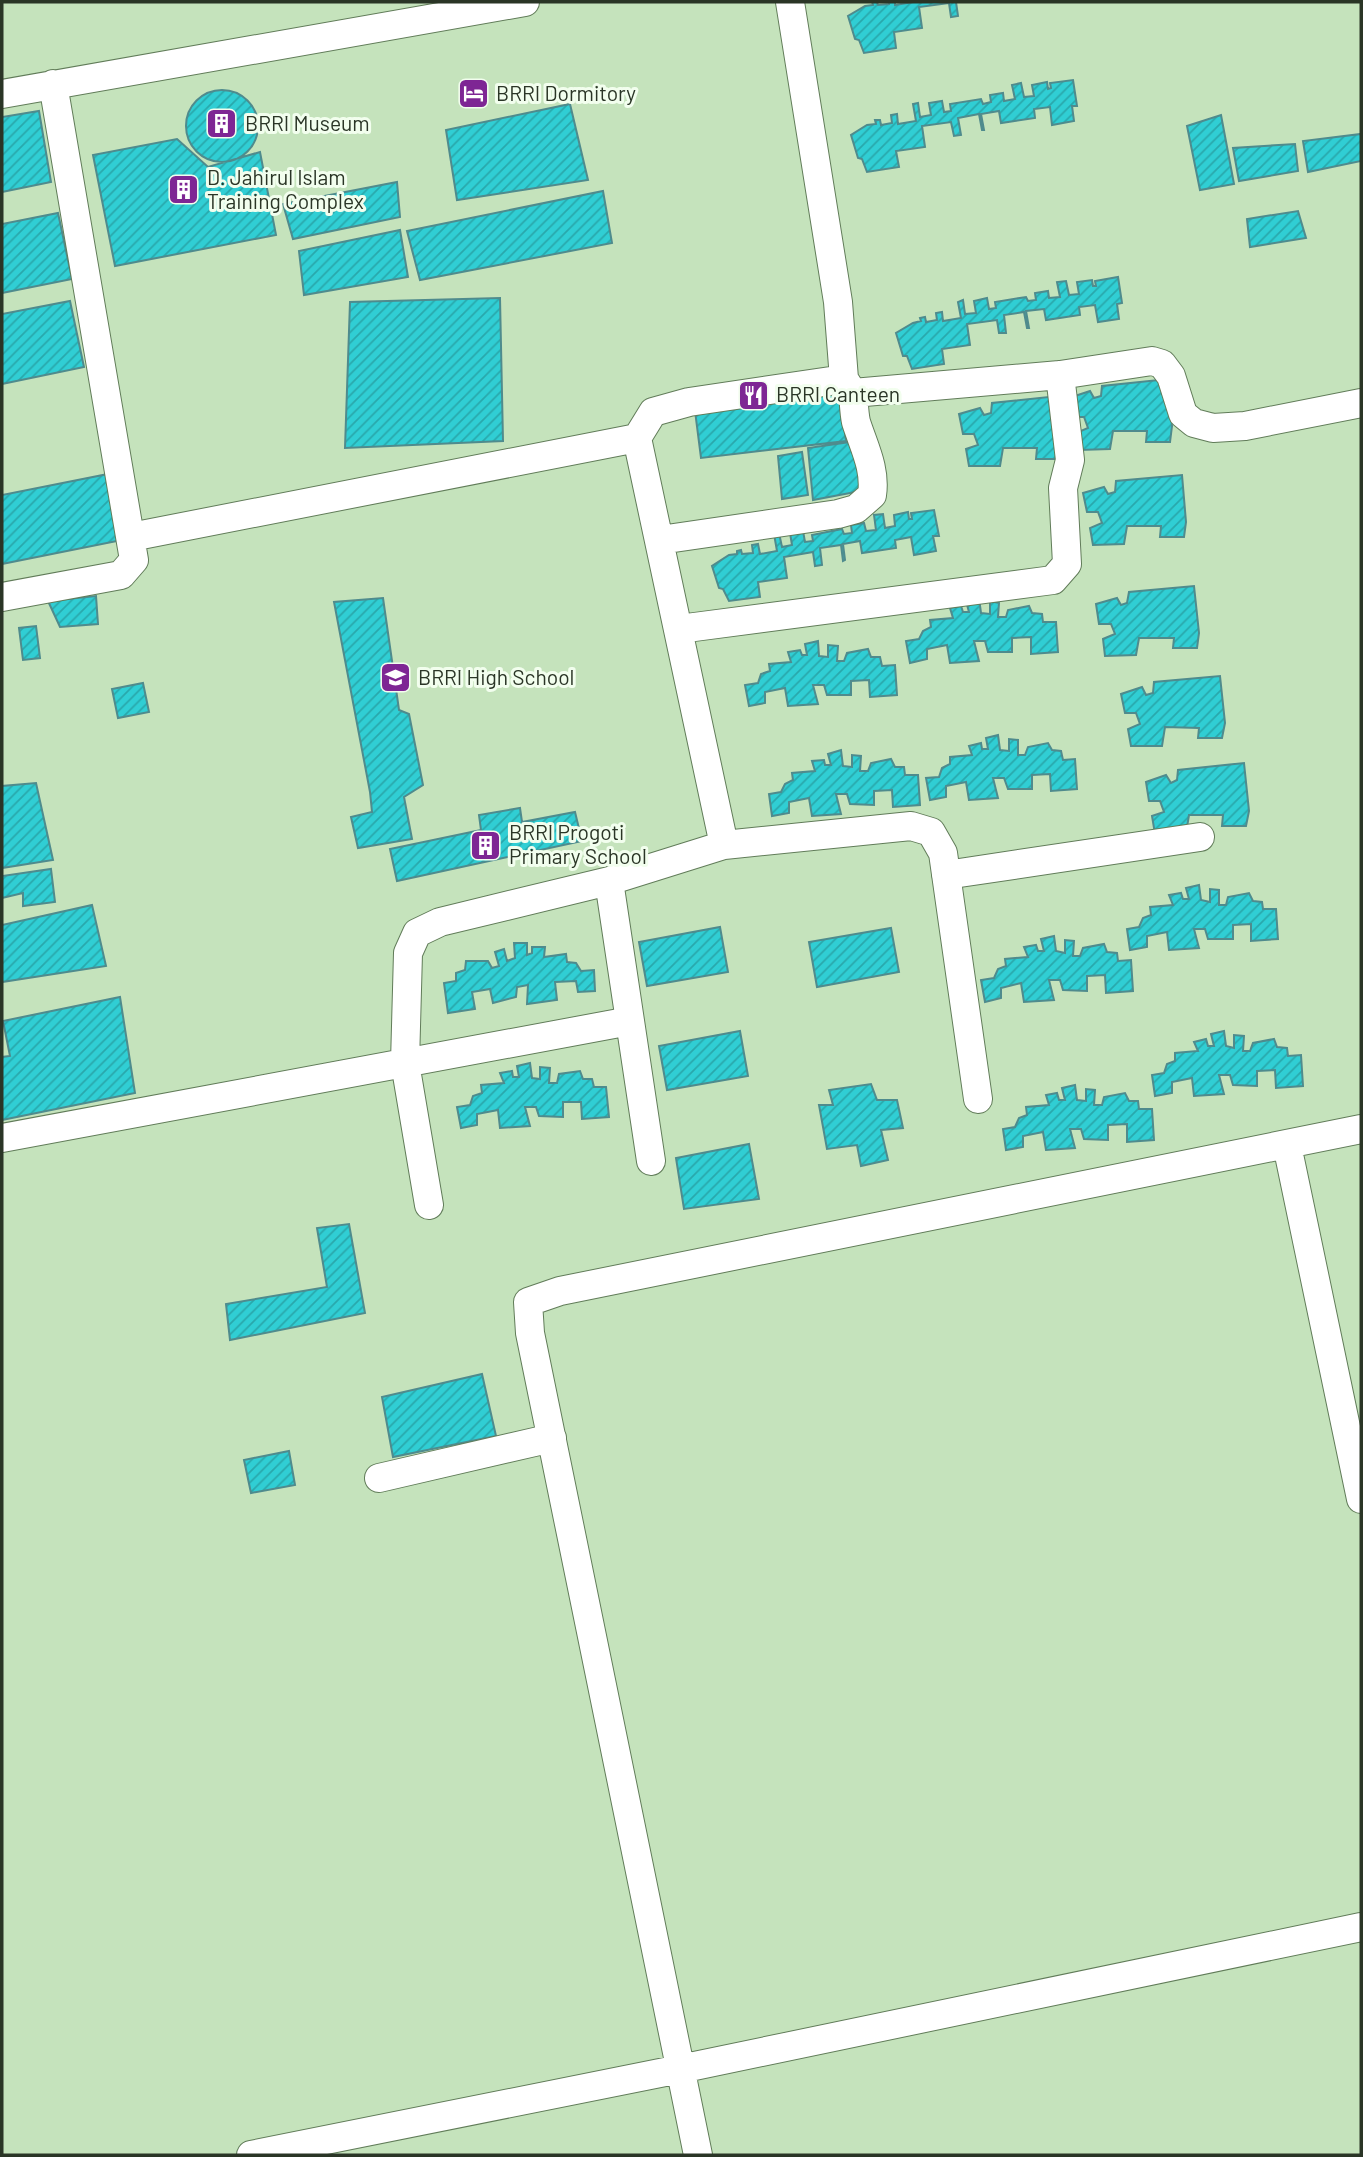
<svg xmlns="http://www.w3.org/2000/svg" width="1363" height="2157" viewBox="0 0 1363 2157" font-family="Barlow,sans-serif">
  <defs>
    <pattern id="building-hatch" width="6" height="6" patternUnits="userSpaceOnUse" patternTransform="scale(1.75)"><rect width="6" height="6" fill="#30ced4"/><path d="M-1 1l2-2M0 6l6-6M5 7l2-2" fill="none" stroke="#29a8ac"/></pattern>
  </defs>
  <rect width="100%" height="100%" fill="#c5e3bc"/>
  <path fill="url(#building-hatch)" stroke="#4f8b8d" stroke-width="2" d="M872,2H877L878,5L889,4V2H895V5L913,2H956L958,16L951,17L949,3L919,7L922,28L894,32L896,48L864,53L859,40L855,39L848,16L865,6L873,5Z
    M1073,80L1077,106H1072L1074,121L1052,125L1050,107L1034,109L1035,118L1001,123L999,111L981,114L984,130H982L979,114L958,118L961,135L954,136L951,122L922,126L925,147L896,151L899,167L867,172L862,159L858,158L851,135L867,125L876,124L875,120H880L881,125L892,123L891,115L897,114L898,124L916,121L913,104L918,103L920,117L931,115L929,103L942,101L944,112L951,111L950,104L981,99L983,104L991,102L990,95L1003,93L1004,101L1015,99L1012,85L1021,83L1024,97L1034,96L1032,85L1047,82L1048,89L1051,88L1050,83Z
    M186 126a36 36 0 1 1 72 0a36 36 0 1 1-72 0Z
    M570,104L588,180L457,200L446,130Z
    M39,111L51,182L2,192V117Z
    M1221,115L1234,184L1200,190L1187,126Z
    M1361,134V161L1308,172L1303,141Z
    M177,139L208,167L260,152L276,235L115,266L93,155Z
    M1295,144L1298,171L1239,181L1233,148Z
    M397,182L400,217L293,239L283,204Z
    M603,191L612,243L420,280L407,231Z
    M1298,211L1306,238L1250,247L1247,219Z
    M58,213L72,279L2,293V224Z
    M400,230L408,277L304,295L299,251Z
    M1118,277L1122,303L1117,304L1119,319L1098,322L1095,305L1079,307L1080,315L1046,320L1044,309L1026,311L1029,328H1027L1024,312L1004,315L1006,333H999L997,320L967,324L970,345L942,349L944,364L912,369L907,356H903L896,333L913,323L921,321L920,318L925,317L926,322L937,320L936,313L942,312L943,321L961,318L958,302L963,300L965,314L976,313L974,301L987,298L989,309L996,308L995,302L1026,297L1028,301L1036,300L1035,293L1048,291L1049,298L1060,297L1057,282L1066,281L1069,295L1079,294L1077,282L1092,280L1093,286H1096L1095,281Z
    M500,298L503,441L345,448L350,302Z
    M70,301L84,367L2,384V314Z
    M1168,379L1172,426L1170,442H1146L1147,431H1113L1110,449L1079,450L1076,433L1088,428L1084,417H1073L1069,398L1090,391L1094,398L1101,396L1102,386Z
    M839,386L846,441L701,458L694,403Z
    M1058,396L1060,459H1036L1037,448H1003L1000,466H969L966,449L978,445L974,434H963L959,414L980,408L984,415L991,413L992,403Z
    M857,441L866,490L813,500L808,448Z
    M802,452L808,495L782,499L778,456Z
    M113,473L127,539L2,564V495Z
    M1182,475L1186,522L1184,537H1160L1161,526H1127L1124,544L1093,545L1090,528L1102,523L1098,512H1087L1083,493L1104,487L1108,494L1115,492L1116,481Z
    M934,510L939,536H933L936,551L914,555L911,537L895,540L896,548L862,553L860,541L843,544L845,560L843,561L841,545L820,548L822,565L815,566L813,552L784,557L787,578L758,582L760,597L729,601L723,589L719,588L712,566L729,555L737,554V551L741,550L742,554L753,553L752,545L758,544L760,554L777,551L774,534L779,533L782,547L792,545L790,533L803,531L805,542L813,541L812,535L842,529L844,534L852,533L851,525L864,523L866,531L876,530L874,515L883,514L885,528L895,526L894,515L908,512L909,519H912L911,513Z
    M1194,586L1199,633L1197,648H1173L1174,638H1139L1136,655L1105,656L1103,639L1115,634L1111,624H1099L1096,604L1117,598L1121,605L1127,603L1129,592Z
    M96,596L98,624L60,627L48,601Z
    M383,598L399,710L409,714L423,785L404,797L412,839L358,848L351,817L372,812L370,792L334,602Z
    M979,598L981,613L990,614V601L999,603L998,617H1006L1008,610L1029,606L1032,613L1042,614L1043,622H1056L1058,652L1031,654V637L1012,638V652H988L985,641H974L979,661L950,663L947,645L927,649V659L910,663L906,641L919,639L923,631L931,627L930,620L953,618L950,608L961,606L963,612H969L966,601Z
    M36,626L40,658L23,660L19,628Z
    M818,641L819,656L828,657V645L838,646L837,661H844L847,653L868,649L871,657H880L882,666L895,665L897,695L870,697L869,680L851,681V695H827L824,685H813L818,704L788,706L785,688L765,692V703L749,706L745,685L758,683L761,674L770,671L769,664L791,662L788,652L800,650L802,655H807L805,644Z
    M1220,676L1225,723L1222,738H1198L1199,728L1165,727L1162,746H1131L1128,729L1140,724L1136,713H1125L1121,694L1142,687L1146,695L1153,693L1154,682Z
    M143,683L149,712L118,718L112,689Z
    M998,735L1000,750L1009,751V739L1018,740V755H1025L1028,747L1048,743L1052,750L1061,751L1063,760L1075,759L1077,789L1051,791L1050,774L1032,775V789H1008L1004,778H993L998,798L969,800L966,782L946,786V797L930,800L926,778L939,777L942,768L950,764V757L972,755L969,746L981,743L982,749H988L986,738Z
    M841,750L843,766L852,767V755L861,756L860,771H868L871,763L891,759L895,767H904L905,775H918L920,805L893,807L892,790L874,791V805L850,804L847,794H836L841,814L812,816L809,798L789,802V813L772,816L769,794L781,792L785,784L793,780L792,773L815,771L812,761L824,760L825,765H831L828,754Z
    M1244,763L1249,811L1246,826H1222L1223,815H1189L1186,833L1155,834L1152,816L1164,812L1160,801H1149L1146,782L1166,775L1171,783L1177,780L1178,770Z
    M36,783L53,860L2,868V786Z
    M520,808L522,822L575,812L582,841L397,881L390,849L481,830L479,815Z
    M51,869L55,902L23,906V893L2,898V876Z
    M1199,885L1201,900L1210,902V889L1219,890V905H1226L1228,897L1249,893L1253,901L1262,902L1263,909H1276L1278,939L1251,941V924L1233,925V939H1208L1205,929H1194L1199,948L1169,950L1167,932L1147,936V947L1130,950L1127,929L1139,927L1143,918L1151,915L1150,907L1173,905L1169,895L1181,893L1183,899H1189L1186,888Z
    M92,905L106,966L2,982V925Z
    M720,927L728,972L647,986L639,942Z
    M891,928L899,972L817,987L809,942Z
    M1054,936L1056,951L1065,953V940L1074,941L1073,956H1080L1083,948L1104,944L1107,952L1117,953L1118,961L1131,960L1133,991L1106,993L1105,975L1087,976V991L1063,990L1060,980H1049L1054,1000L1024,1002L1021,983L1001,988V998L985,1002L981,980L994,978L998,969L1006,966L1005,959L1028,957L1024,947L1036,945L1038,951H1044L1041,939Z
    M514,943H527V955L532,953V947H545L544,957L566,954L567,962L576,963L581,971L594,970L595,991L578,992L576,981L555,982L557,1000L527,1004L528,985L517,987L516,997L493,1003L490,989L472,992L475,1009L448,1013L444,983L456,981V973L465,970L466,961H488L492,968L499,966L495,952L504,949L507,961L515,958Z
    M120,997L135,1093L2,1120V1057L10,1056L3,1021Z
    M740,1031L748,1076L667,1090L659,1046Z
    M1224,1031L1226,1046L1234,1048V1035L1244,1036L1243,1051H1250L1253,1043L1274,1039L1277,1047L1287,1048L1288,1056L1301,1055L1303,1086L1276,1088L1275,1070L1257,1071V1086L1233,1085L1230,1075H1219L1224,1094L1194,1096L1192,1078L1172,1082V1093L1155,1096L1152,1075L1164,1073L1167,1064L1175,1061V1053L1198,1051L1194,1042L1206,1039L1208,1046H1214L1211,1034Z
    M530,1063L532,1078L540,1079V1067L550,1068L549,1083H557L559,1074L580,1071L583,1079H592L594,1087H606L609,1117L582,1119L581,1102H563V1117L539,1116L536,1107H525L530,1126L500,1128L498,1110L477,1114V1125L461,1128L457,1107L470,1105L473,1096L482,1093L481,1085L504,1083L500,1073L512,1071L513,1077H519L517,1066Z
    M871,1084L877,1100H897L903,1128L881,1130L888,1160L861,1166L857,1145L827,1149L819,1105H833L829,1090Z
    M1075,1085L1077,1100L1086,1101V1089L1095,1090L1094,1105H1102L1104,1097L1125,1093L1129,1101H1138L1139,1109H1152L1154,1140L1127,1142V1124L1108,1125V1140L1084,1139L1081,1129H1070L1075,1148L1046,1150L1043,1132L1023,1136V1147L1006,1150L1003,1129L1015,1127L1019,1118L1027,1115L1026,1107L1049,1105L1046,1095L1057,1093L1059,1100H1065L1062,1088Z
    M749,1144L759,1199L684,1209L676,1158Z
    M349,1224L365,1313L230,1340L226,1304L327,1287L317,1228Z
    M482,1374L496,1436L393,1457L382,1397Z
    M289,1451L295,1485L251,1493L244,1460Z"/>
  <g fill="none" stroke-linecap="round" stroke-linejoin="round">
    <defs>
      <path id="street" d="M2,94L525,2
        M844,379L853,393L1060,375L1152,361L1162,364L1171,376L1183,414L1194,423L1213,428L1245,426L1361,403
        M131,537L637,438
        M660,540L838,514L856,509L872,495C876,469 864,447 856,422C854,413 854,403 853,393
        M2,597L121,575L134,560L53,84
        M679,629L1053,580L1067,564L1063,488L1070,460L1060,375
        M724,845L637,438L653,412L689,402L844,379L838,302L790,2
        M946,875L1200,837
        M609,881L651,1161
        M2,1138L630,1021
        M1287,1145L1361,1499
        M429,1205L405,1063L408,953L417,933L440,922L609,881L724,845L911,826L931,832L943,853L978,1099
        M379,1478L552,1438
        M251,2155L680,2069L1361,1927
        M698,2155L530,1333L528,1302L560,1291L1361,1129"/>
    </defs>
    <use href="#street" stroke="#617c59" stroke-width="30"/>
    <use href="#street" stroke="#fff" stroke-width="28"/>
  </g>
  <defs>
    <symbol id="hotel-square" viewBox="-11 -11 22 22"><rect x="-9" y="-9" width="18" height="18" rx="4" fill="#7e2694" stroke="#f2feee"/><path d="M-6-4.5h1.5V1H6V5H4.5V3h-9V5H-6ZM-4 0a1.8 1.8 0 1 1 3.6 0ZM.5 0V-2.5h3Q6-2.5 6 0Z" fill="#fff"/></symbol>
    <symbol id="building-square" viewBox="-11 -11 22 22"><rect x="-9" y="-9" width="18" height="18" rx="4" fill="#7e2694" stroke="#f2feee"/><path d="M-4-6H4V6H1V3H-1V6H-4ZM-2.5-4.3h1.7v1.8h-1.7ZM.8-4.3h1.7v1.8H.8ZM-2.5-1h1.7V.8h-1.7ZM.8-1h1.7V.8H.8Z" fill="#fff"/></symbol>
    <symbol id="restaurant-square" viewBox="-11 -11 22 22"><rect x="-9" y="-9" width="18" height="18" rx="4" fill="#7e2694" stroke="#f2feee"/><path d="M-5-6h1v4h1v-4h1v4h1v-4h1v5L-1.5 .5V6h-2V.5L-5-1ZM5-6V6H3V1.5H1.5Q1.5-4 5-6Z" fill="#fff"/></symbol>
    <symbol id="school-square" viewBox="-11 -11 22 22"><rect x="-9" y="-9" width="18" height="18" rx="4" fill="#7e2694" stroke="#f2feee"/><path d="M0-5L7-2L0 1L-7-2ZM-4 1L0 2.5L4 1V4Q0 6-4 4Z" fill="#fff"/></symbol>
  </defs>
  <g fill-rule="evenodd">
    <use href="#hotel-square" x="456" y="76" width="35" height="35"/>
    <use href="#building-square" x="204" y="106" width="35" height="35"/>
    <use href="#building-square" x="166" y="172" width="35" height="35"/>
    <use href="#restaurant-square" x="736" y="378" width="35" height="35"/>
    <use href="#school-square" x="378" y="660" width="35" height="35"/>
    <use href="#building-square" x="468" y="828" width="35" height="35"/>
  </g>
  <g text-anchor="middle" stroke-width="6" stroke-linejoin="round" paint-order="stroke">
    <g font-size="21" fill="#2a3526" stroke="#f2feee" text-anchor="start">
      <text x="496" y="101">BRRI Dormitory</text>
      <text x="245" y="131">BRRI Museum</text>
      <text x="207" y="185">D. Jahirul Islam<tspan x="207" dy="24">Training Complex</tspan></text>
      <text x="776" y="402">BRRI Canteen</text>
      <text x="418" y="685">BRRI High School</text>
      <text x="509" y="840">BRRI Progoti<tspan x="509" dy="24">Primary School</tspan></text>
    </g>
  </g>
  <rect width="1363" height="2157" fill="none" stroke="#2a3526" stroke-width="7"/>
</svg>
